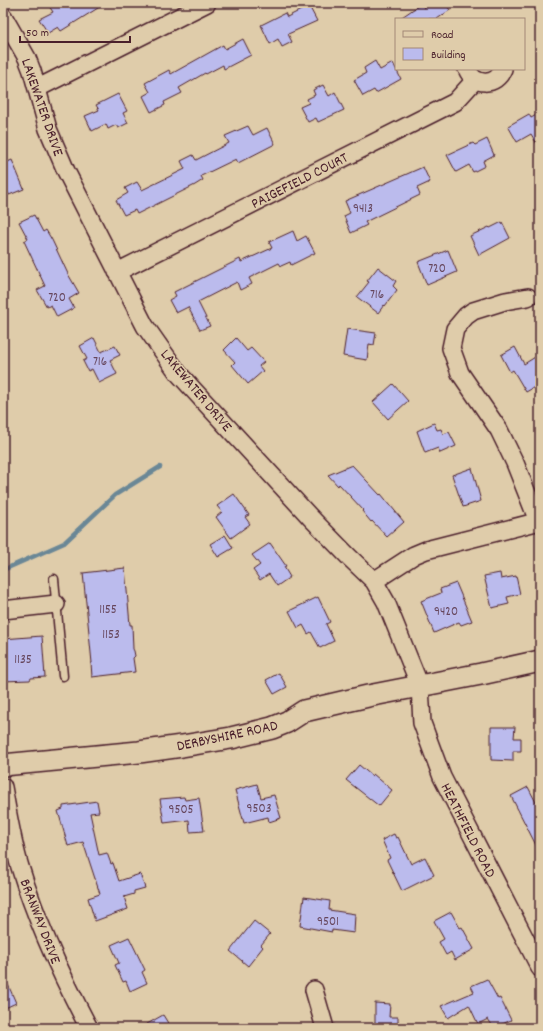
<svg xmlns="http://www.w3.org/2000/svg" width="543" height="1031" viewBox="0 0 543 1031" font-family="Dekko,sans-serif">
  <rect width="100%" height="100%" fill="#dfccaa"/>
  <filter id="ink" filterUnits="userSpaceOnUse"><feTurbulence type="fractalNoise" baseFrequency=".025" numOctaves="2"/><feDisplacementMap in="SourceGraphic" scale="8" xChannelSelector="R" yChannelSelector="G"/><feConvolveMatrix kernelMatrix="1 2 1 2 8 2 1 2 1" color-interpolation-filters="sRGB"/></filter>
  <g filter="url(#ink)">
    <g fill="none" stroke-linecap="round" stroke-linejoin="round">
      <path stroke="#6a8796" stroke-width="4.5" d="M3,570L64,543L115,495L160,467"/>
    </g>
    <path fill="#bbbbed" stroke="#4a1f2b" d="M47,3H106L61,31L58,27L48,33L39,19L53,12Z
      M431,3H445L450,10L437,19H399L421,4L424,8Z
      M309,6L317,21L288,34L292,42L282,47L278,39L270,44L261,25L285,13L287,17Z
      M243,39L251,55L224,69L223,65L206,74L205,73L179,88L182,93L164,102L165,105L151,112L143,96L150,92L145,83L169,70L171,74L223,45L225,49Z
      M375,61L380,70L393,63L401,79L376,93L374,90L363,96L354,80L366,73L364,68Z
      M323,85L329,96L335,92L344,110L318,122L316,118L308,122L300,107L309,103L307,99L315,95L313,90Z
      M118,94L127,111L123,113L128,123L118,128L116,125L108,129L106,124L92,131L85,116L99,110L96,105Z
      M540,113V149L531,134L517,142L508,126L529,114L531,118Z
      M248,126L253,135L267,128L275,144L238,163L236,159L201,176L203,180L195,185L137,214L135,210L124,215L116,200L128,193L125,188L137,182L142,190L185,169L181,161L193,155L196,160L229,143L225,136Z
      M487,139L494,155L483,161L485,166L473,172L469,165L456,172L447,155L473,143L475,145Z
      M12,160L24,189L9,195L3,182V164Z
      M423,167L430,182L417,188L420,195L365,222L367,225L351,233L344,216L350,213L345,201Z
      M34,215L43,232L46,230L52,240L68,274L79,293L69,299L74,308L57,317L51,305L47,307L37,290L45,286L24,241L28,239L19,222Z
      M502,222L510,238L479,255L470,236L489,227L490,228Z
      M293,231L297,241L306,236L315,253L291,265L290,262L281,266L279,263L249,278L252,284L240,290L237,282L198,302L210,326L200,330L188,307L176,313L169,300L176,296L174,292L240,259L241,262L272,248L269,242Z
      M448,250L457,272L427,285L418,262Z
      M378,267L396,281L393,286L397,290L385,306L384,305L378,313L357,297L369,282L367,281Z
      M347,329L376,333L374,345L369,344L367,360L343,356Z
      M94,338L101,352L115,346L120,355L110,360L117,374L99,383L92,369L88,371L83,361L87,359L80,346Z
      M236,338L247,351L251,348L264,362L259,366L263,371L248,384L232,365L235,362L224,350Z
      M515,347L524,364L540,354V384L526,392L513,370L510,372L501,355Z
      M393,384L408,401L388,419L373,402Z
      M434,423L437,430L441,429L443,434L449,432L456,446L440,453L438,448L425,453L417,431Z
      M352,465L380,495L381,494L404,522L387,537L372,521L371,522L362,511L363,510L339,484L338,486L328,475Z
      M472,468L481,501L463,507L452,475Z
      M234,494L249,515L245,517L250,524L231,538L216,517L222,512L217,506Z
      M225,535L233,548L218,557L210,544Z
      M270,543L286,566L284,567L290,577L277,586L269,574L260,580L253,570L260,565L252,555Z
      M125,568L130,625H132L133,649L134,651L135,656L133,658L135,672L92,677L91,663H92L83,573Z
      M500,573L501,579L516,576L520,594L507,597L509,604L492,608L484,576Z
      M456,583L472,621L461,625L459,622L434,633L421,601L441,593L440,589Z
      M318,597L330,622L326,624L334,641L320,648L311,632L308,634L303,625L298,628L289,611Z
      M42,636L45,677L31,678L30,680L3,681V639Z
      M279,673L287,687L274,694L266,680Z
      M491,727H515L514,738H521V751H513V761L491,760Z
      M359,765L372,776L373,774L392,790L379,806L346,780Z
      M257,784L261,798L274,795L281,818L269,822L268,817L244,823L235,790Z
      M528,787L540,810V853L511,796Z
      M184,797L185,800L199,798L204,831L190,832L189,820L164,823L160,799Z
      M97,801L99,812L90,813L99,855L107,853L111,864L113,863L119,881L140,874L145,888L134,891V894L124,897L128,909L95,921L88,898L100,894L83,842L68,846L58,811L63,809V806Z
      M394,834L396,838L398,837L411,864L425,857L434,875L402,891L387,860L390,858L382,840Z
      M304,897L330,901L329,910L355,914L354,933L332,930V932L300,926Z
      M451,912L460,928L462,927L474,949L455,960L451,952L446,955L439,942L444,939L434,921Z
      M254,921L270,934L261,945L263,947L248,966L230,951Z
      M129,937L145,970L142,972L147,983L130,991L126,981L123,982L115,965L119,963L111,945Z
      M3,973L16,1003L3,1009Z
      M487,979L498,999L500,998L511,1020L494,1028L488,1019L478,1024L469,1005L448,1018L441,1006L474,992L471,986Z
      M375,1003L390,1004L389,1017H398V1028H375Z
      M163,1015L171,1028H140Z"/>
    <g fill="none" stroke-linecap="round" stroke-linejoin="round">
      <defs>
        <path id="service" d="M54,579L63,676"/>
        <path id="minor" d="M3,16L27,58L32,71L48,129L66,171L145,326L178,373L310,517L349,557L374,581L386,602L420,686L422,723L442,777L540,968
          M467,69C474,86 496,87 503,69
          M38,88L207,3
          M117,272L455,102L475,80
          M528,297L505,301L473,311L466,316L455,329L451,348L460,373L499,430L515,463L538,521
          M374,581L414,555L426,550L540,521
          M3,610L56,604
          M3,787C8,814 12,841 20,867C37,923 62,977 89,1028
          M314,990L325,1028"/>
        <path id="tertiary" d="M3,765L139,752L182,746L231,738L272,728L287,722L304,711L368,696L481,674L540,661"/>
      </defs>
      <use href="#service" stroke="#4a1f2b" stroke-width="11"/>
      <use href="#minor" stroke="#4a1f2b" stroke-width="20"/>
      <use href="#tertiary" stroke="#4a1f2b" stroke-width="24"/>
      <use href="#service" stroke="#dfccaa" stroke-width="8"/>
      <use href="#minor" stroke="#dfccaa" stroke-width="17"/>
      <use href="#tertiary" stroke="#dfccaa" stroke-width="21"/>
    </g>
  </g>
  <g text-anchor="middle" stroke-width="3" stroke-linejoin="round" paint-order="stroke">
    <g font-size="13" fill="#66465c">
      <text x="363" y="212">9413</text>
      <text x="437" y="272">720</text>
      <text x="377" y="298">716</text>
      <text x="57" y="301">720</text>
      <text x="100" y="365">716</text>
      <text x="108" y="613">1155</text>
      <text x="446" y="615">9420</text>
      <text x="111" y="638">1153</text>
      <text x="23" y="663">1135</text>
      <text x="259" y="812">9503</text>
      <text x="181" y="813">9505</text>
      <text x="328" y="925">9501</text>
    </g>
    <g font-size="15" fill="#4a1f2b" stroke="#dfccaa">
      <text transform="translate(43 107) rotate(71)" y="5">LAKEWATER DRIVE</text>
      <text transform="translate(299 180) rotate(-27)" y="5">PAIGEFIELD COURT</text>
      <text transform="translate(197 390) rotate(50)" y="5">LAKEWATER DRIVE</text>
      <text transform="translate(227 735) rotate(-12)" y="5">DERBYSHIRE ROAD</text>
      <text transform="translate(469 830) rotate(63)" y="5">HEATHFIELD ROAD</text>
      <text transform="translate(41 921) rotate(69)" y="5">BRANWAY DRIVE</text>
    </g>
  </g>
  <rect width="543" height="1031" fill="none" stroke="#dfccaa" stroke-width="16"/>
  <rect x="8" y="8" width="527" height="1015" fill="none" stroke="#4a1f2b" stroke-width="1.5" filter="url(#ink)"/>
  <rect x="395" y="18" width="130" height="52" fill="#dfccaa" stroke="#a38777"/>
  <rect x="403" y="31" width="20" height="6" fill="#dfccaa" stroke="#a38777"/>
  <text x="431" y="38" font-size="12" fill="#4a1f2b">Road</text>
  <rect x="403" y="48" width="20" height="12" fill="#bbbbed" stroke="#a38777"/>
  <text x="431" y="58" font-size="12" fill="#4a1f2b">Building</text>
  <path d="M20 36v6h110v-6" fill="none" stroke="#4a1f2b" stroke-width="2"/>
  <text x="26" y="36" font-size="12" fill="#4a1f2b" stroke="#dfccaa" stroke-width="3" paint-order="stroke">50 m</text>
</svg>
